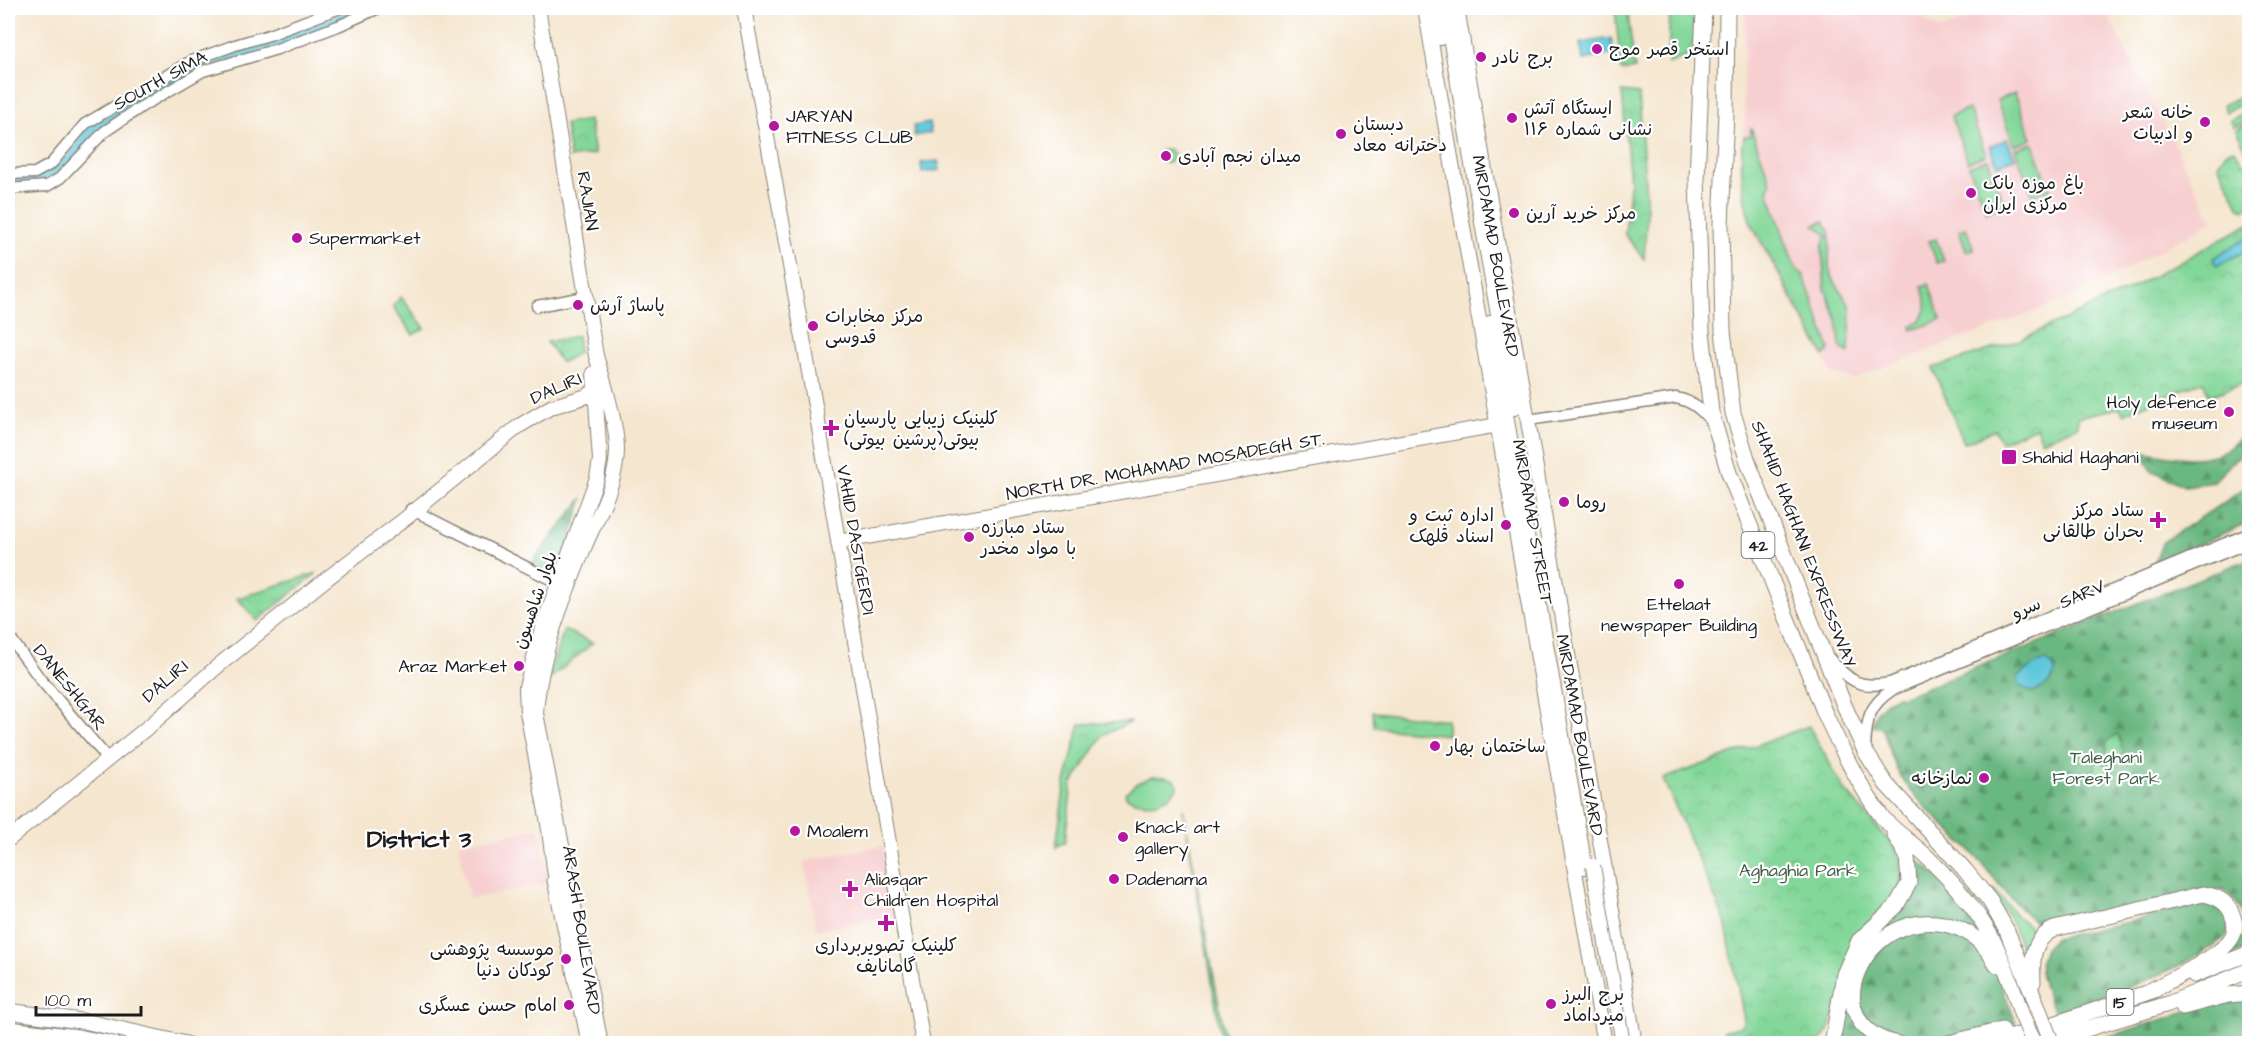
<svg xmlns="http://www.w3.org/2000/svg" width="2257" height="1051" viewBox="0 0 2257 1051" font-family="'Architects Daughter','Playpen Sans Arabic',sans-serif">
  <defs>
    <pattern id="forest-firs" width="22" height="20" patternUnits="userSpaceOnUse" patternTransform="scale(1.5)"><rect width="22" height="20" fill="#6ab881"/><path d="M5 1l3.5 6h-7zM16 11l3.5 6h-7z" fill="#569569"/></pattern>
    <pattern id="park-crowns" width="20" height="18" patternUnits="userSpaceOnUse" patternTransform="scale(1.5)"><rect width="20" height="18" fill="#83d799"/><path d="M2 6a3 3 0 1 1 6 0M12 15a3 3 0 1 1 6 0" fill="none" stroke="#71b883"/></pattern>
  </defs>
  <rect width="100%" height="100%" fill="#fff"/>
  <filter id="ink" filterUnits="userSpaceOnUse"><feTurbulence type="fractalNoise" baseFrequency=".0167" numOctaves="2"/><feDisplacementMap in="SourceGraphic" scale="12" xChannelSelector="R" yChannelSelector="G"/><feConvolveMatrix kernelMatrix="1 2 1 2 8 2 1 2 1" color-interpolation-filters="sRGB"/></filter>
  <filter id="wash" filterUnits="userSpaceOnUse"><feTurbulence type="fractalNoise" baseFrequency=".008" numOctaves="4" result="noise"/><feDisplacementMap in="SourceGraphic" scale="24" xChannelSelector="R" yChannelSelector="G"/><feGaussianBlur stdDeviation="1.35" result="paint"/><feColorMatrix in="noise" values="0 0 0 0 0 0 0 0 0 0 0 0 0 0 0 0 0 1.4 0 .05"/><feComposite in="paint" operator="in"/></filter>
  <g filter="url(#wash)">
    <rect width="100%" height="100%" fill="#f5e6cf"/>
    <path fill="#f7cfd0" d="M1745,8H1876L1922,17L1940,29L1968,20L1979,8H2104L2213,221L2119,273L2053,305L1853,379L1832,374L1754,235L1744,207L1740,158L1745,118L1743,90Z
      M539,828L550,883L469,899L458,844Z
      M882,846L896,916L816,930L804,861Z"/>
    <path fill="#83d799" stroke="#507a5a" stroke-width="1.5" d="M1615,8H1627L1635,69L1621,71Z
      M1670,8H1696L1695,40L1688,56L1668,64Z
      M2015,93L2032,139L2014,146L1997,100Z
      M2240,96L2244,103L2226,112L2223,105Z
      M1969,109L1986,155L1968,162L1951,116Z
      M2247,111L2249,119L2234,127L2230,120Z
      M2249,122L2250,154H2248L2236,130Z
      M1751,128L1771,183L1768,191L1796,270L1803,274L1830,349L1824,356L1750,221C1742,193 1739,164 1744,136H1750Z
      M2033,143L2050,189L2032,195L2015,149Z
      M1159 156a7 7 0 1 1 14 0a7 7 0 1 1-14 0Z
      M1988,159L2004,205L1986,212L1969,166Z
      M1824,221L1830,233L1829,267L1833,279L1851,308L1849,353L1842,349L1840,345L1837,320L1825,289L1822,246L1827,236L1824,232L1814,225Z
      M1966,228L1974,250L1967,252L1959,230Z
      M1936,239L1944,261L1937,263L1929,241Z
      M1929,284L1941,320L1912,330L1911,327C1928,319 1929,303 1922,286Z
      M1152,777C1161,777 1174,775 1178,785C1168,806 1144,806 1126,797L1125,793L1137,783Z
      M1183,808L1226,1043H1222Z
      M1994,889L2018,917L2038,934L2030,969L2010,919L1991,892Z"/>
    <path fill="url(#forest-firs)" stroke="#436a4e" stroke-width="1.5" d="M2249,427V446L2213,482L2185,486L2153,471L2139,451C2167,455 2199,465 2226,450C2234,445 2242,434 2249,427Z
      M2249,486V522L2154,564L2163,542Z
      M583,498L562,565C551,573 542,568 530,565Z
      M2249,559V948L2222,959C2229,952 2240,944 2243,934C2248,917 2236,896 2221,890L2045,928C2023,918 1995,878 1978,859C1953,832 1923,809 1902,779C1892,764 1889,745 1882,728L1873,726C1873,711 1885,702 1897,695L1902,697Z
      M1914,857L1944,882L1989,940L1974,933L1898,926L1850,989L1878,1043L1836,1044L1850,969Z
      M2201,902L2215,903L2230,918L2227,936C2177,975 2113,992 2054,1013L2044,987L2040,972V963L2045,949L2055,938L2138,920Z
      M1953,929L1992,961L2016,1023L1910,1044C1878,1038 1873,1028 1858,1002L1865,963L1903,930Z
      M2249,996V1043L2084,1044L2232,998Z"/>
    <path fill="url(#park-crowns)" stroke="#507a5a" stroke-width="1.5" d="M1622,92L1639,94L1647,212L1644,259L1625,235L1630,182Z
      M589,120L595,154L570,158L565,124Z
      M2235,149L2243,164L2249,161V207L2244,210L2240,208L2218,164L2226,152Z
      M2249,224V381L2209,396L2203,381L2123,414L2120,408L2078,417V426L2042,441L2036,427L2001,442L1995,430L1964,443L1933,368L2015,342L2130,289Z
      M401,297L425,328L413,335L393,306Z
      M577,336L579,352L561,363L547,342Z
      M317,573L257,621L237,598Z
      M564,630L593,643L547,681Z
      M1373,712L1447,720V735L1374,727Z
      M1131,722L1103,735L1072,784L1065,842L1056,847L1065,783L1080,724Z
      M1809,726L1844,789L1895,848L1900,859L1901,881L1898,892L1867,929L1828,1031L1819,1043H1729L1723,1031L1742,1026L1744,1019L1725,921L1663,779Z
      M2118,734L2123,752L2121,758L2113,762L2107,754V742Z
      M2101,760L2110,771L2102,780L2092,771L2096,770L2095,763Z"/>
    <path fill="#5fc7db" stroke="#3e727c" stroke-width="1.5" d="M1611,38L1614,54L1583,60L1580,43Z
      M929,123L931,133L915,136L913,126Z
      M2007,139L2015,158L1997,165L1990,146Z
      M938,161L940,170L922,173L921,163Z
      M2249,237V249L2216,266L2213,258Z
      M2046,661L2053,666L2055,672C2052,685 2043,688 2032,692C2024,689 2016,686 2018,676L2040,662Z"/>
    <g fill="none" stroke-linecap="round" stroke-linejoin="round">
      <path stroke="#5fc7db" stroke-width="12" d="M8,180H42L49,178L74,157L93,128L200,64L300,36L364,9"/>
    </g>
  </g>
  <g filter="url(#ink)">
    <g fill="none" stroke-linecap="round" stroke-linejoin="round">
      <defs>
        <path id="minor" d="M8,174L35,173L51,164L85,124L191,61L235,45L269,35L340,8
          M8,189L47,186L60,178L104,132L141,107L203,71L277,49L338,26L379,8
          M537,306L585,297
          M1528,420L1676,398C1693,401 1702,411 1713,423
          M411,509L560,584
          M8,635L41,680L108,759
          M1829,658C1850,681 1858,689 1890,683L2250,533
          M1865,747C1867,719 1868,706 1892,690L2250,542"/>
        <path id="major" d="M538,8L596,356C604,381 617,424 617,450C617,483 597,517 585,546C563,599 540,655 536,713L601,1044
          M744,8L819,428L923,1044
          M1425,8L1605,1044
          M1435,8L1440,38
          M1445,8L1514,408
          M1457,8L1635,1044
          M1490,323L1585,867
          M838,542L1498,425
          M8,840L153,723L219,665L325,580L406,518L519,426L551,407L587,396L596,390
          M557,891L548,823L527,712L526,687L542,628L597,478L600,460L594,373"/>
        <path id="highway" d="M1704,8L1697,179L1702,331L1711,412L1729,473L1825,714C1840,746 1861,790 1883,818C1897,834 1917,846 1931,861C1983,912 2000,945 2021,1013
          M1727,8L1726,113L1721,224L1723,331L1733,413L1749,465L1844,705L1865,751L1886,784L1965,870L1990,901L2007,931L2034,997
          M555,880L589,1041
          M2194,975L2250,953
          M2033,982C2032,960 2031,940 2054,929L2203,894C2216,896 2227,901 2232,914C2235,921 2236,930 2232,937C2223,956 2166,982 2146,993
          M2183,1007L2228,995L2250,993
          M8,1011L88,1022L186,1044
          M8,1029L78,1037L114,1044
          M1832,1044L1844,974L1859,941L1896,906L1909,883L1907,856L1894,834
          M1898,1044C1809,1025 1865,908 1944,924C1969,929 1985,943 1997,965
          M1945,1044L2002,1030
          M1988,1044L2036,1030L2155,990
          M2037,1044L2168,1004L2250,970"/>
      </defs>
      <use href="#minor" stroke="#888176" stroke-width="13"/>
      <use href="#major" stroke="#888176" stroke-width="16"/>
      <use href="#highway" stroke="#888176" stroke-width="17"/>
      <use href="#minor" stroke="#fff" stroke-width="10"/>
      <use href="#major" stroke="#fff" stroke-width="14"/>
      <use href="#highway" stroke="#fff" stroke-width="15"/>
      <defs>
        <path id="major-bridge" d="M1593,866L1623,1044"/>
        <path id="highway-bridge" d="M2034,997L2052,1044
          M2021,1013L2034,1044"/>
      </defs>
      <use href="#major-bridge" stroke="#888176" stroke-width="16" stroke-linecap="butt"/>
      <use href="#highway-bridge" stroke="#888176" stroke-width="17" stroke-linecap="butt"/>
      <use href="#major-bridge" stroke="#fff" stroke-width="14"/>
      <use href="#highway-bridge" stroke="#fff" stroke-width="15"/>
    </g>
  </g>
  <g fill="#b5179e" stroke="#fff" stroke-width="2">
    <circle cx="1597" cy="49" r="6"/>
    <circle cx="1481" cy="57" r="6"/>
    <circle cx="1512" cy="118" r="6"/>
    <circle cx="2205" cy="122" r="6"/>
    <circle cx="774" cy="126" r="6"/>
    <circle cx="1341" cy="134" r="6"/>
    <circle cx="1166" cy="156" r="6"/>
    <circle cx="1971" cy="193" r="6"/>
    <circle cx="1514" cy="213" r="6"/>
    <circle cx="297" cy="238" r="6"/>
    <circle cx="578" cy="305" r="6"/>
    <circle cx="813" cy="326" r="6"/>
    <circle cx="2229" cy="412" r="6"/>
    <path d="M828 419h6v6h6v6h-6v6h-6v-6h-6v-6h6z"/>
    <rect x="2001" y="449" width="16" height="16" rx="3"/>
    <circle cx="1564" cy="502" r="6"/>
    <path d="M2155 511h6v6h6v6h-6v6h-6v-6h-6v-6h6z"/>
    <circle cx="1506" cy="525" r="6"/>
    <circle cx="969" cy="537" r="6"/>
    <circle cx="1679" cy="584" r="6"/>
    <circle cx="519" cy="666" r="6"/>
    <circle cx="1435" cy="746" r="6"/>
    <circle cx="1984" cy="778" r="6"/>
    <circle cx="795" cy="831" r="6"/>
    <circle cx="1123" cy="837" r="6"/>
    <circle cx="1114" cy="879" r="6"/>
    <path d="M847 880h6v6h6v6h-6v6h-6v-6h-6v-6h6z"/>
    <path d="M883 914h6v6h6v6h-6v6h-6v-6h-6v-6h6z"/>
    <circle cx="566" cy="959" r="6"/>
    <circle cx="1551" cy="1004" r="6"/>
    <circle cx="569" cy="1005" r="6"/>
  </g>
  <g text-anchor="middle" stroke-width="4.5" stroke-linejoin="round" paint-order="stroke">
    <g fill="#fff" stroke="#606060" stroke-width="1.5">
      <rect x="1741.5" y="532" width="33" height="26" rx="4.5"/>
      <rect x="2106.5" y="989" width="27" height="26" rx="4.5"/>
    </g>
    <g font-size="16" font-weight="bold" fill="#1c1c1c">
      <text x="1758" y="551">42</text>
      <text x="2120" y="1008">15</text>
    </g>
    <g font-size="18" fill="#1c1c1c" stroke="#fff" text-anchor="start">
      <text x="1609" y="55">استخر قصر موج</text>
      <text x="1493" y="63">برج نادر</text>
      <text x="1524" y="114">ایستگاه آتش<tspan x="1524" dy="21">نشانی شماره ۱۱۶</tspan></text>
      <text x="2193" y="118" text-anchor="end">خانه شعر<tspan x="2193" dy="21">و ادبیات</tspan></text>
      <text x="786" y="122">JARYAN<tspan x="786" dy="21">FITNESS CLUB</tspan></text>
      <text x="1353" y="130">دبستان<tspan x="1353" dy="21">دخترانه معاد</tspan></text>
      <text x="1178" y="162">میدان نجم آبادی</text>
      <text x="1983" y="189">باغ موزه بانک<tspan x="1983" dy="21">مرکزی ایران</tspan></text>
      <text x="1526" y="219">مرکز خرید آرین</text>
      <text x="309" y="244">Supermarket</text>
      <text x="590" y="311">پاساژ آرش</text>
      <text x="825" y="322">مرکز مخابرات<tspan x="825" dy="21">قدوسی</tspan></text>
      <text x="2217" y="408" text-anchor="end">Holy defence<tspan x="2217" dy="21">museum</tspan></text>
      <text x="844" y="424">کلینیک زیبایی پارسیان<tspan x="844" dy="21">بیوتی(پرشین بیوتی)</tspan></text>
      <text x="2022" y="463">Shahid Haghani</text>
      <text x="1576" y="508">روما</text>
      <text x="2144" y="516" text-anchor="end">ستاد مرکز<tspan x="2144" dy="21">بحران طالقانی</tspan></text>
      <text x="1494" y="521" text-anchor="end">اداره ثبت و<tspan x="1494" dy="21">اسناد قلهک</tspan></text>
      <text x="981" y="533">ستاد مبارزه<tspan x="981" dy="21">با مواد مخدر</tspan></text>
      <text x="1679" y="610" text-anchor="middle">Ettelaat<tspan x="1679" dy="21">newspaper Building</tspan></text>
      <text x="507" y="672" text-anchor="end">Araz Market</text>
      <text x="1447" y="752">ساختمان بهار</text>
      <text x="1972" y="784" text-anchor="end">نمازخانه</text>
      <text x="1135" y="833">Knack art<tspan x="1135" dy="21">gallery</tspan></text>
      <text x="807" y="837">Moalem</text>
      <text x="864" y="885">Aliasqar<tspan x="864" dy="21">Children Hospital</tspan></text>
      <text x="1126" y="885">Dadenama</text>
      <text x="886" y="951" text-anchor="middle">کلینیک تصویربرداری<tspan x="886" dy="21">گامانایف</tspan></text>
      <text x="554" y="955" text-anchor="end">موسسه پژوهشی<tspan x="554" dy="21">کودکان دنیا</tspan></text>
      <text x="1563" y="1000">برج البرز<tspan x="1563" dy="21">میرداماد</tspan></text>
      <text x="557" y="1011" text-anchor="end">امام حسن عسگری</text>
    </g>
    <g font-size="18" fill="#1c1c1c" stroke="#fff">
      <text transform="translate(160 80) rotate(-29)" y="6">SOUTH SIMA</text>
      <text transform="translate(588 201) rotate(81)" y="6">RAJIAN</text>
      <text transform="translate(1496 256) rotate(80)" y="6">MIRDAMAD BOULEVARD</text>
      <text transform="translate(556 388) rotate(-24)" y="6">DALIRI</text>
      <text transform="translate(1165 466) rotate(-10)" y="6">NORTH DR. MOHAMAD MOSADEGH ST.</text>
      <text transform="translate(1533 522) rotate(80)" y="6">MIRDAMAD STREET</text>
      <text transform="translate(856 540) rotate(80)" y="6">VAHID DASTGERDI</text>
      <text transform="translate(1804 544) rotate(69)" y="6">SHAHID HAGHANI EXPRESSWAY</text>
      <text transform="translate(2082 594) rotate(-23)" y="6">SARV</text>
      <text transform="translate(535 600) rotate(-71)" y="6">بلوار شاهسون</text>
      <text transform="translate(2026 608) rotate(-23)" y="6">سرو</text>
      <text transform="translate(165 681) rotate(-41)" y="6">DALIRI</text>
      <text transform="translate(70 687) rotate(51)" y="6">DANESHGAR</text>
      <text transform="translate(1580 735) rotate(80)" y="6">MIRDAMAD BOULEVARD</text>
      <text transform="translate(582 930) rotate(81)" y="6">ARASH BOULEVARD</text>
    </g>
    <g font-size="18" fill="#405d48" stroke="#fff">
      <text x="2106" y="763">Taleghani<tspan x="2106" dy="21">Forest Park</tspan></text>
      <text x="1798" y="876">Aghaghia Park</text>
    </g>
    <g font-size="24" font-weight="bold" fill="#1c1c1c" stroke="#fff">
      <text x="419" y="847">District 3</text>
    </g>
  </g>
  <rect width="2257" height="1051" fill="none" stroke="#fff" stroke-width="30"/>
  <path d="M36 1006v9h105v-9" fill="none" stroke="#1c1c1c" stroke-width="3"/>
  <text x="45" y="1006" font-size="18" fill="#1c1c1c" stroke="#ffffff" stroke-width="4.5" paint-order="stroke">100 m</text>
</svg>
